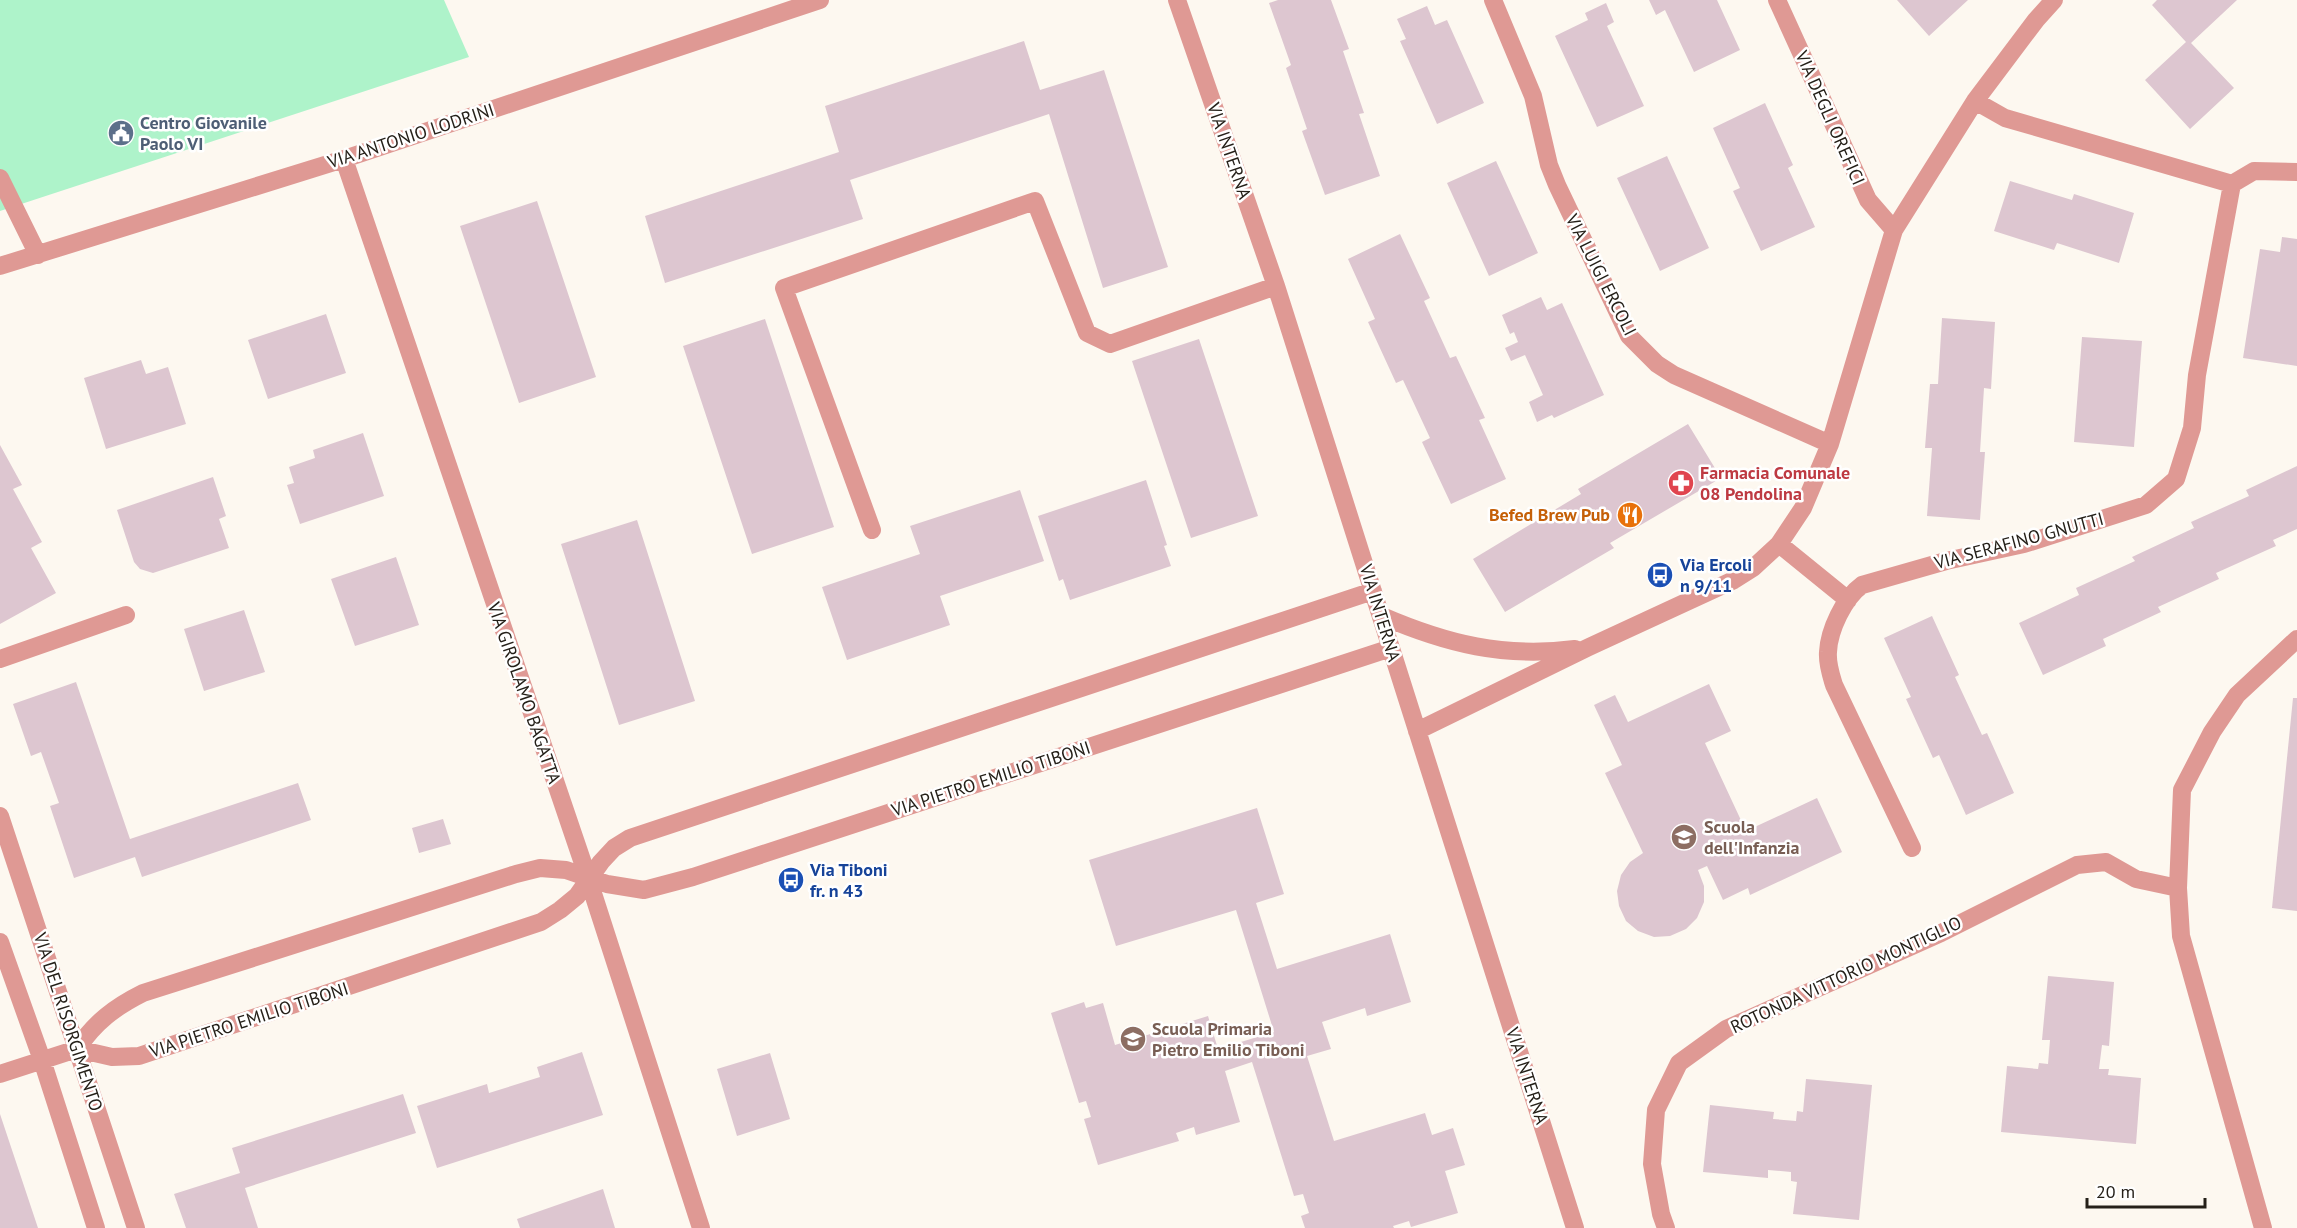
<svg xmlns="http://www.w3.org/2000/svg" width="2297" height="1228" viewBox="0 0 2297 1228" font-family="'PT Sans',sans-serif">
  <rect width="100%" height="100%" fill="#fdf8f0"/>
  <path fill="#aef3ca" d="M0,0H444L469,57L0,211Z"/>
  <path fill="#ddc6d0" d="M1278,0H1331L1349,49L1343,51L1364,113L1359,114L1380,176L1325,195L1302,131L1307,129L1286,68L1291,65L1269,3Z
    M1649,0H1717L1740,50L1694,72L1665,10L1656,15Z
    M1897,0H1968L1929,36Z
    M2157,0H2237L2191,43L2234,88L2190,129L2145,80L2186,42L2152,5Z
    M1606,3L1614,22L1607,26L1644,106L1597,127L1555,36L1588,20L1585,13Z
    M1427,6L1435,25L1447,20L1484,103L1437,124L1400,41L1406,39L1397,19Z
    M1024,41L1040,90L1104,70L1168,267L1103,288L1049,114L850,180L863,219L665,283L645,216L839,152L825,106Z
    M1765,103L1793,165L1788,168L1815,227L1761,251L1733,191L1740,188L1713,128Z
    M1667,156L1709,248L1660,271L1617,178Z
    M1496,161L1538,253L1489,276L1447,183Z
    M2010,181L2072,200L2074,194L2134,213L2119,263L2057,243L2054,250L1994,231Z
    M537,201L596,377L519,403L460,226Z
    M1400,234L1430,298L1424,301L1450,358L1456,356L1485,418L1479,420L1506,479L1451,504L1422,442L1430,438L1403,380L1396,383L1368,322L1375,319L1348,259Z
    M2282,237L2297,239V366L2243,358L2260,249L2280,252Z
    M1541,297L1547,310L1562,303L1604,395L1554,418L1552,415L1537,422L1529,402L1543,395L1525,355L1511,361L1505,348L1518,342L1514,332L1510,334L1502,315Z
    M326,314L346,373L268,399L248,340Z
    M1942,318L1995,322L1991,389L1984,388L1980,452H1985L1980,520L1927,516L1932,448H1925L1930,384H1938Z
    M765,319L834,527L752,554L683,346Z
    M2082,337L2142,341L2134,447L2074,442Z
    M1199,339L1258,516L1191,538L1132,361Z
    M141,360L146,374L168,367L186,424L106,449L84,378Z
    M1688,424L1721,478L1610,543L1614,548L1505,612L1473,559L1581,494L1578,489Z
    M363,433L384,496L300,524L287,485L294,483L289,467L315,458L313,450Z
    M0,445L22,485L13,489L42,542L31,548L56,593L0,624Z
    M2297,466V529L2273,540L2276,546L2216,573L2219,579L2158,607L2161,612L2103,639L2106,646L2043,675L2019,623L2079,595L2076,588L2135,561L2132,557L2194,528L2191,522L2249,496L2246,490Z
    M213,477L226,516L219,519L229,548L153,573L140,569L134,562L117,510Z
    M1146,480L1167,545L1164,546L1171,566L1070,600L1063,579L1059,581L1038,516Z
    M1020,490L1044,561L940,596L950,625L847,660L822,587L920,554L910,526Z
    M637,520L695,701L619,725L561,544Z
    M396,557L419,625L355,646L331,579Z
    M244,610L265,672L204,691L184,629Z
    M1932,616L1959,675L1955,677L1982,735L1987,733L2014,793L1966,815L1939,755L1933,758L1906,699L1911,697L1884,638Z
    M76,682L130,839L298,783L311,820L142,877L135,857L74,878L50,806L59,803L41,752L31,756L13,704Z
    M1709,684L1731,731L1705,743L1746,831L1817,798L1842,852L1750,895L1748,888L1723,900L1707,866L1698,870L1704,886V902L1697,918L1686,929L1670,936L1654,937L1638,931L1626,921L1619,906L1617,891L1621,875L1630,862L1643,853L1605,773L1622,765L1594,705L1615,695L1628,722Z
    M2293,698H2297V911L2272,908Z
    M1257,808L1284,894L1256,903L1277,969L1390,934L1411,1002L1367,1016L1365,1008L1322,1022L1331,1049L1307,1056L1334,1141L1425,1113L1432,1135L1453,1128L1465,1165L1445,1171L1458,1213L1411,1227L1409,1221L1393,1226L1394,1228H1305L1301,1216L1309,1213L1303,1194L1294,1196L1252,1062L1225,1071L1240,1122L1196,1135L1194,1127L1176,1133L1179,1141L1098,1165L1084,1119L1091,1117L1086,1101L1079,1103L1051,1013L1084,1002L1086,1008L1103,1003L1115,1045L1208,1016L1218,1049L1274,1032L1236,910L1116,946L1089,860Z
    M443,819L451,844L419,853L412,828Z
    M2048,976L2114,982L2109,1046L2102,1045L2099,1069H2109L2108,1075L2141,1078L2136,1144L2001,1132L2007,1066L2038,1069L2039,1063L2048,1064L2050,1040H2042Z
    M582,1052L603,1115L437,1168L417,1106L487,1084L489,1093L540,1077L537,1067Z
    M770,1053L790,1119L737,1136L717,1069Z
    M1806,1079L1872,1085L1859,1220L1793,1214L1797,1182L1791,1181V1172L1768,1170V1178L1703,1172L1710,1105L1774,1112L1773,1119L1796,1121L1797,1111L1803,1112Z
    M403,1094L416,1133L245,1188L258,1228H186L174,1194L240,1173L232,1148Z
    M0,1114L38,1228H0Z
    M603,1189L615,1228H520L517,1219Z"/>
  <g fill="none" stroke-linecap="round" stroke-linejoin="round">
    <path stroke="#df9994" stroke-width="18" d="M1177,0L1276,286L1575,1228
      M1493,0L1533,96L1549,165L1557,185L1629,336L1657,364L1674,375L1830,444
      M1777,0L1868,200L1894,230
      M344,159L588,878L701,1228
      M0,178L38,255
      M2232,184L2254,171L2297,172
      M0,266L344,159L820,0
      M872,530L784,288L1035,201L1087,333L1110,344L1276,286
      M1779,544L1848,600
      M1382,616C1447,644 1504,658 1575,649
      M0,659L126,615
      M1417,731L1589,647L1734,580L1753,568L1779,544L1803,508L1830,444L1894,230L1975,101L2036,20L2054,0
      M0,816L136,1228
      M1912,848L1834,685C1831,675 1827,664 1828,652C1829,630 1844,598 1862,585L1946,561L2024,544L2146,505L2176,479L2192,428L2197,375L2232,184L2005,118L1975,101
      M0,942L42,1060L96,1228
      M77,1049C95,1022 115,1007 143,993L516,874L540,868L566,870L607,884L644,890L693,877L1391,648
      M77,1049L112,1057L139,1056L541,922L560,910L577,896L601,862L614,848L630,838L1373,591
      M0,1074L77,1049
      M1666,1228L1661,1214L1652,1164L1656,1110L1679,1063L1726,1029L1941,933L2077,865L2106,862L2136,879L2178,888
      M2263,1228L2181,936L2178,888L2182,790L2212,732L2237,695L2297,639"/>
  </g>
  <defs>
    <symbol id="civic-disc" viewBox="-11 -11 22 22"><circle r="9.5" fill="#5c6f8a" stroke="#fff"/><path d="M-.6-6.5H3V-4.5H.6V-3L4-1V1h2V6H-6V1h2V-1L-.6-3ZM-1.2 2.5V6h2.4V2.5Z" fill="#fff"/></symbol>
    <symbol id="pharmacy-disc" viewBox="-11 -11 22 22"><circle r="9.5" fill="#e0444e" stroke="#fff"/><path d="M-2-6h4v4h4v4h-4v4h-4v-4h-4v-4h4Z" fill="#fff"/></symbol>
    <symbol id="restaurant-disc" viewBox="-11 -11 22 22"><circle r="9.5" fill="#e8710a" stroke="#fff"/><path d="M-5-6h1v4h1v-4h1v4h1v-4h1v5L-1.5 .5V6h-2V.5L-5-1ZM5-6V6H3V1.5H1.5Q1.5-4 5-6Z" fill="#fff"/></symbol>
    <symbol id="bus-disc" viewBox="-11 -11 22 22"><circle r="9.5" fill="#1a4fb4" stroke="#fff"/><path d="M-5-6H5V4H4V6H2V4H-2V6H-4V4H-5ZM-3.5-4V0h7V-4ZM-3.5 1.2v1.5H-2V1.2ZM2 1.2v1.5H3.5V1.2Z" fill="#fff"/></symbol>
    <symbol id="school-disc" viewBox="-11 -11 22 22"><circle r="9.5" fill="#8d6e63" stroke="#fff"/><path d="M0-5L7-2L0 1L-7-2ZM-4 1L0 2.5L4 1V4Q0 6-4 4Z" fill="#fff"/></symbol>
  </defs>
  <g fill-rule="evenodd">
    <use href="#civic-disc" x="106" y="118" width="30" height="30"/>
    <use href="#pharmacy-disc" x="1666" y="468" width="30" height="30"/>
    <use href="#restaurant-disc" x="1615" y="500" width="30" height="30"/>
    <use href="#bus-disc" x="1645" y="560" width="30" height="30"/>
    <use href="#school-disc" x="1669" y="822" width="30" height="30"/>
    <use href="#bus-disc" x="776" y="865" width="30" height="30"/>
    <use href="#school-disc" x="1118" y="1024" width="30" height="30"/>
  </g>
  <g text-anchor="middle" stroke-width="5" stroke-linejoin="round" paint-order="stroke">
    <g font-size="18" fill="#252019" stroke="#fff">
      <text transform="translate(1830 118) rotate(66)" y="6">VIA DEGLI OREFICI</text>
      <text transform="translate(411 136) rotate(-18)" y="6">VIA ANTONIO LODRINI</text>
      <text transform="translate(1229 151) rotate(71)" y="6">VIA INTERNA</text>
      <text transform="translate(1601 275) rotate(63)" y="6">VIA LUIGI ERCOLI</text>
      <text transform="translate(2019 541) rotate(-15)" y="6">VIA SERAFINO GNUTTI</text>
      <text transform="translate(1380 613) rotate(73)" y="6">VIA INTERNA</text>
      <text transform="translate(524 693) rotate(71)" y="6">VIA GIROLAMO BAGATTA</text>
      <text transform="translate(991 779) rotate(-18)" y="6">VIA PIETRO EMILIO TIBONI</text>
      <text transform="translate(1846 975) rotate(-25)" y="6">ROTONDA VITTORIO MONTIGLIO</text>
      <text transform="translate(249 1020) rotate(-18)" y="6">VIA PIETRO EMILIO TIBONI</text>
      <text transform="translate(68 1022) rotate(72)" y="6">VIA DEL RISORGIMENTO</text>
      <text transform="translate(1527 1076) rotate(72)" y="6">VIA INTERNA</text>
    </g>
    <g font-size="18" font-weight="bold" fill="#4e5e75" stroke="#fff" text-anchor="start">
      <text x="140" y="129">Centro Giovanile<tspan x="140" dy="21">Paolo VI</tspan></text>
    </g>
    <g font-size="18" font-weight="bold" fill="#be3a42" stroke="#fff" text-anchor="start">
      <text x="1700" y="479">Farmacia Comunale<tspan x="1700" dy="21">08 Pendolina</tspan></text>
    </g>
    <g font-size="18" font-weight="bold" fill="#c56008" stroke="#fff" text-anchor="end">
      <text x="1610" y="521">Befed Brew Pub</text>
    </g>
    <g font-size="18" font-weight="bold" fill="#164399" stroke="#fff" text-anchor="start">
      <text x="1680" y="571">Via Ercoli<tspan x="1680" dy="21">n 9/11</tspan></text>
      <text x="810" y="876">Via Tiboni<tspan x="810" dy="21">fr. n 43</tspan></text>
    </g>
    <g font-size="18" font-weight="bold" fill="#785e54" stroke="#fff" text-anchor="start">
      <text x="1704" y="833">Scuola<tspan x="1704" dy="21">dell'Infanzia</tspan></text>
      <text x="1152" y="1035">Scuola Primaria<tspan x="1152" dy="21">Pietro Emilio Tiboni</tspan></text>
    </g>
  </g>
  <path d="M2087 1198v9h118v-9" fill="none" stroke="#252019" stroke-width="3"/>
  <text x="2096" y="1198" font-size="18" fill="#252019" stroke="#ffffff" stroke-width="4.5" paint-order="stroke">20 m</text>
</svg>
